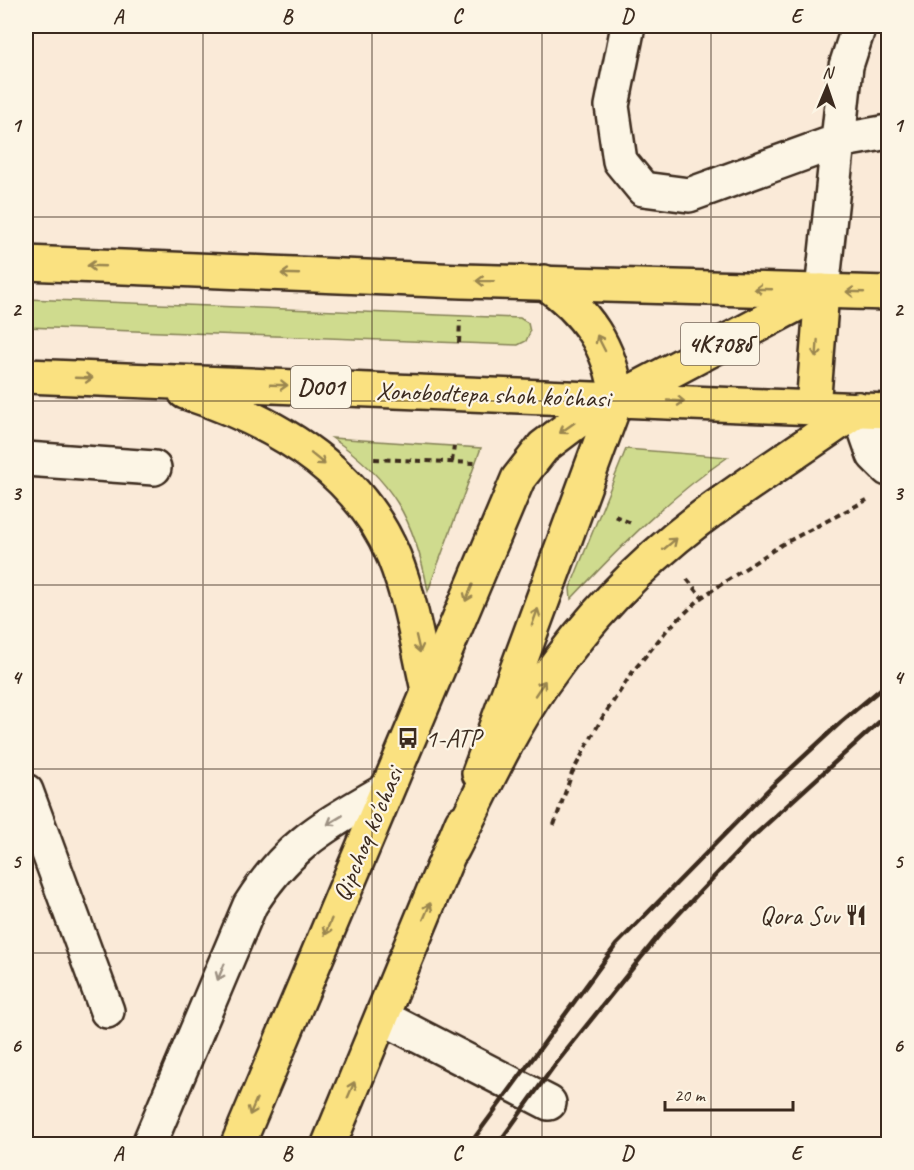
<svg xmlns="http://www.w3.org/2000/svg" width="914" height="1170" viewBox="0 0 914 1170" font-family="Caveat,sans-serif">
  <rect width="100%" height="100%" fill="#faead8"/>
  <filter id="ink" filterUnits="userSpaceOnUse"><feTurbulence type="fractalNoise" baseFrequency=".0167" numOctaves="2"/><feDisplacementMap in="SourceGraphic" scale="12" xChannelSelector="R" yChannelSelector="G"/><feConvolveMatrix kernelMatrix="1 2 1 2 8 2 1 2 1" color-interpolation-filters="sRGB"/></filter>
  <g filter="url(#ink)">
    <path fill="#cfdb8e" stroke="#858256" stroke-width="1.5" d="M26,299L520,318L528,323L530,332L526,341L518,345L26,327Z
      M332,438L481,448L428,591C415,520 392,479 332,438Z
      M626,449L728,457C667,499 621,546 571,599L570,588Z"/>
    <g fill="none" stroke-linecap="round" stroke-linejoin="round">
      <defs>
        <path id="minor" d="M628,26L612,106L620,161L643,189L689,195L838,141L888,132
          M822,291L846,66L859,26
          M858,409L874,455L888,469
          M26,459L154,468
          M26,791L107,1011
          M382,1017L549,1103
          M149,1144L250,905C289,843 325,826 386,790"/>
        <path id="major" d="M813,408L822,291
          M479,773L617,398C611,347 586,311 544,282
          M238,1144L518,479L543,447L580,419L822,291
          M329,1144L462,822"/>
        <path id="highway" d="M26,263L462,281L888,293
          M26,376L888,411
          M185,392C271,420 358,469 394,557C411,599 418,646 428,690
          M452,850C481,794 507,735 543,683C586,622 638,566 697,521C749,482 805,447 858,409"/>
      </defs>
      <use href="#minor" stroke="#3b2a1e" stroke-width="38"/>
      <use href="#major" stroke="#3b2a1e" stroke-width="38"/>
      <use href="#highway" stroke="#3b2a1e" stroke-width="38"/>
      <path stroke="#3b2a1e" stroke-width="4" stroke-dasharray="6 4.5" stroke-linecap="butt" d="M459,343L460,320
        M374,459L475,463
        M452,462L454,446
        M615,516L633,524
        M687,579L702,597
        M554,825L572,773L601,720L634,670L667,630L702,597L781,545L867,500"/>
      <use href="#minor" stroke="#fcf5e5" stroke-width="33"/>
      <use href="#major" stroke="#fae180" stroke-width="33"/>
      <use href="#highway" stroke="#fae180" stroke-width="33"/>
      <path stroke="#3b2a1e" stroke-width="4.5" d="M470,1144L616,945L771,787L841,722L888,683
        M498,1144L554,1066L660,934L747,842L888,714"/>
    </g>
    <defs><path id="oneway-shaft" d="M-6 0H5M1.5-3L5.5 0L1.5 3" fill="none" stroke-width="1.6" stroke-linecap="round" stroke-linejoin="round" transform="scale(1.5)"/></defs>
    <g stroke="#9a864f">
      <use href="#oneway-shaft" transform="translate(96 266) rotate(-178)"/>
      <use href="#oneway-shaft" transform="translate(290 274) rotate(-178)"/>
      <use href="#oneway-shaft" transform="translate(485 281) rotate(-179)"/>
      <use href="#oneway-shaft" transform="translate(763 289) rotate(-178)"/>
      <use href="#oneway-shaft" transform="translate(855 292) rotate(-178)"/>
      <use href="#oneway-shaft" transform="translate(601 343) rotate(-117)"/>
      <use href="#oneway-shaft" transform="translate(817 349) rotate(94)"/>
      <use href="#oneway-shaft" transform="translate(84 378) rotate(2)"/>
      <use href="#oneway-shaft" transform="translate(279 385) rotate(2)"/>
      <use href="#oneway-shaft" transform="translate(676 401) rotate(3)"/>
      <use href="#oneway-shaft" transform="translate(567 428) rotate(145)"/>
      <use href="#oneway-shaft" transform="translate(318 459) rotate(39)"/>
      <use href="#oneway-shaft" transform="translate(670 544) rotate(-40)"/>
      <use href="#oneway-shaft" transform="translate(469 593) rotate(113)"/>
      <use href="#oneway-shaft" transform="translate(535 617) rotate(-70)"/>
      <use href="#oneway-shaft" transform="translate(418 644) rotate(77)"/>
      <use href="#oneway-shaft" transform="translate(540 688) rotate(-56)"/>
      <use href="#oneway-shaft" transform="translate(427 911) rotate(-67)"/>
      <use href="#oneway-shaft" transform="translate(328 927) rotate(113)"/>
      <use href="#oneway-shaft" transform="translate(351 1090) rotate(-67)"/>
      <use href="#oneway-shaft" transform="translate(253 1107) rotate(113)"/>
    </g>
    <g stroke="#9c9082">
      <use href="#oneway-shaft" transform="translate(335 820) rotate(149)"/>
      <use href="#oneway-shaft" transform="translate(221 972) rotate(113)"/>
    </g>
  </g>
  <path fill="none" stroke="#3b2a1e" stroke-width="1.5" stroke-opacity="0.55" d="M203,26V1144M372,26V1144M542,26V1144M711,26V1144M26,217H888M26,401H888M26,585H888M26,769H888M26,953H888"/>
  <defs>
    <symbol id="bus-bare" viewBox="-9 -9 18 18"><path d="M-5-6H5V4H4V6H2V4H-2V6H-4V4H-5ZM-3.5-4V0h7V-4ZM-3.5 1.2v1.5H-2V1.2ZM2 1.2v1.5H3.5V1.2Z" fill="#3b2a1e" stroke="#fcf5e5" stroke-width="2.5" paint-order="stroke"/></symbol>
    <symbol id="restaurant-bare" viewBox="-9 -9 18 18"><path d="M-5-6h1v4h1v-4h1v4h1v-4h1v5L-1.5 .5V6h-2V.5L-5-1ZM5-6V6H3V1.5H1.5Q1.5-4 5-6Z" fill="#3b2a1e" stroke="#fcf5e5" stroke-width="2.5" paint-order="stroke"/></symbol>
  </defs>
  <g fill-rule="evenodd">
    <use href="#bus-bare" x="393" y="723" width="30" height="30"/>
    <use href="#restaurant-bare" x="841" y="900" width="30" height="30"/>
  </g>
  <g text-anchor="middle" stroke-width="4.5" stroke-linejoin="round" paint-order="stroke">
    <g fill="#fcf5e5" stroke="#75675a" stroke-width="1.5">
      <rect x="681" y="323" width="78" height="42" rx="4.5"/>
      <rect x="291" y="366" width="60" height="42" rx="4.5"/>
    </g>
    <g font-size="24" font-weight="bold" fill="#3b2a1e">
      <text x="720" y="352">4К708б</text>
      <text x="321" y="395">D001</text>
    </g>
    <g font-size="26" fill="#3b2a1e" stroke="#fcf5e5">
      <text transform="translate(493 394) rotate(2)" y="9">Xonobodtepa shoh ko'chasi</text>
      <text transform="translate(367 834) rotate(-67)" y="9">Qipchoq ko'chasi</text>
    </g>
    <g font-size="26" fill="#3b2a1e" stroke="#fcf5e5" text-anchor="start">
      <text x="425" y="747">1-ATP</text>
      <text x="839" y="924" text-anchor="end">Qora Suv</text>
    </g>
  </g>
  <rect width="914" height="1170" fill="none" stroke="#fcf5e5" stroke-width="66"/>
  <g transform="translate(827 87) rotate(2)" stroke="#fcf5e5" stroke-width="4.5" paint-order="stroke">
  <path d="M0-4.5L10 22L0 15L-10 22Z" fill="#3b2a1e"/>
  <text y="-9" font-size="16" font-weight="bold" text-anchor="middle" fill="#3b2a1e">N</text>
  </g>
  <path d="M665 1101v9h128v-9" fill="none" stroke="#3b2a1e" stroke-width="3"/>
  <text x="674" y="1101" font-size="18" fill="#3b2a1e" stroke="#fcf5e5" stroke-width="4.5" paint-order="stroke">20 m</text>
  <rect x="33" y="33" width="848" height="1104" fill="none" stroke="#3b2a1e" stroke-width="2"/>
  <g font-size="20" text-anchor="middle" font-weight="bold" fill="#3b2a1e">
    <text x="118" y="23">A</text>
    <text x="287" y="23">B</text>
    <text x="457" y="23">C</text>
    <text x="627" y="23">D</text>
    <text x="796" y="23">E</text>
    <text x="16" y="132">1</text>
    <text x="898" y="132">1</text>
    <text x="16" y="316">2</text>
    <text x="898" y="316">2</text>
    <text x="16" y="500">3</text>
    <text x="898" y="500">3</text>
    <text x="16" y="684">4</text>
    <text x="898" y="684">4</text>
    <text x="16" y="868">5</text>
    <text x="898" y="868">5</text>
    <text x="16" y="1052">6</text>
    <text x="898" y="1052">6</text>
    <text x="118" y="1160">A</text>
    <text x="287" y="1160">B</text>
    <text x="457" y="1160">C</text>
    <text x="627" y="1160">D</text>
    <text x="796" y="1160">E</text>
  </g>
</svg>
